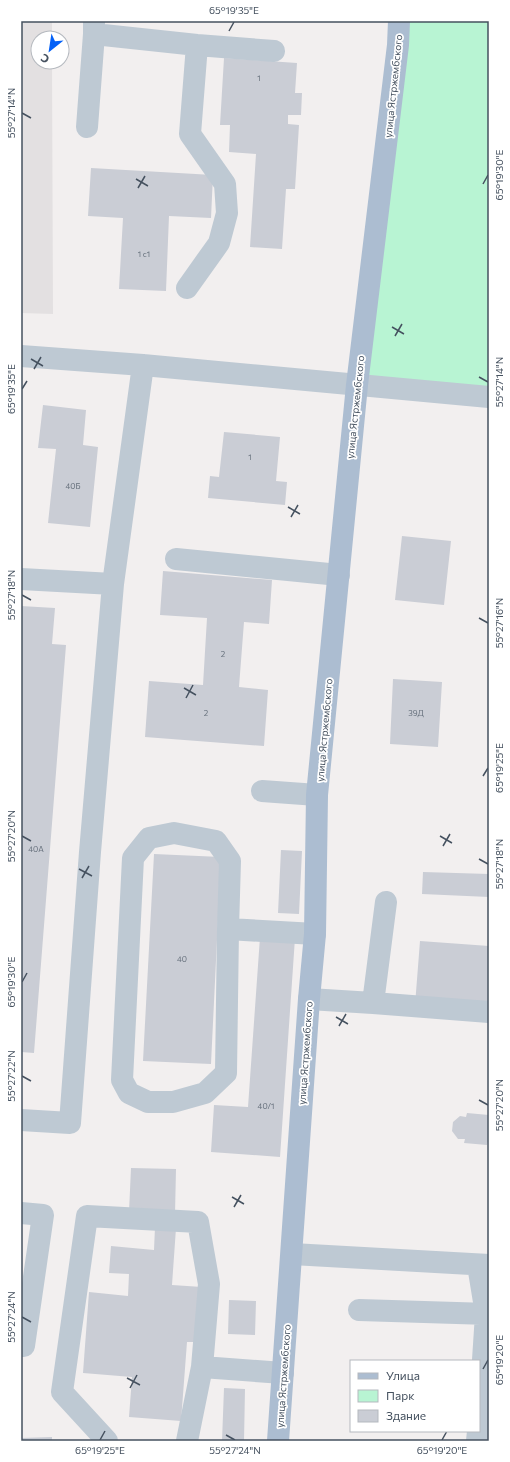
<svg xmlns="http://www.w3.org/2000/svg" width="510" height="1462" viewBox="0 0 510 1462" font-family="Commissioner,sans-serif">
  <rect width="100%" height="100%" fill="#f2efef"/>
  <path fill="#e3e0e1" d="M21,21H52V38H38V62H52L53,314L21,313Z"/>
  <path fill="#b8f4d3" d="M409,21H489V393L362,382Z"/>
  <path fill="#cacdd5" d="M224,58L297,63L295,93H302L301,115H288V124L299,125L295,189H286L282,249L250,247L256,154L229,152L230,125H220Z
    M91,168L213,175L211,218L169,216L166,291L119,289L123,218L88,216Z
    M43,405L86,410L83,445L98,447L90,527L48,523L56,449L38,448Z
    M224,432L280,437L276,481L287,482L285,505L208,498L210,476L219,477Z
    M402,536L451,541L444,605L395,600Z
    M163,571L272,580L269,624L244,622L239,687L268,690L264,746L145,737L149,681L203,685L207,618L160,615Z
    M21,606L55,608L52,644L66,645L34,1053L21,1052Z
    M393,679L442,682L438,747L390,744Z
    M281,850L302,851L299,914L278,913Z
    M154,854L221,857L211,1064L143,1061Z
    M423,872L489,874V897L422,894Z
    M260,937L295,938L280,1157L211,1152L214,1105L248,1107Z
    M420,941L489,946V1010L415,1005Z
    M467,1113L489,1115V1141H488L487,1145L464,1143L465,1139H458L452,1131L453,1122L460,1116L466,1117Z
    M131,1168L176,1169L175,1214L129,1212Z
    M155,1227L176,1228L172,1285L202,1287L198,1342H187L181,1421L129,1417L132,1377L83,1373L89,1292L128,1296L129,1274L109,1273L111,1246L154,1250Z
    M229,1300L256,1301L255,1335L228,1334Z
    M224,1388L245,1389L244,1441H222Z
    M52,1437V1441H21V1438Z"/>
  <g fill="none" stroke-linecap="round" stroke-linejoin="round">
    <path stroke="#bec9d3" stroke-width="22" d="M94,21V34L197,45L274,51
      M87,127L94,34
      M187,288L219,243L227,213L225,184L190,134L197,45
      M21,356L143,365L489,397
      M176,559L339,575
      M21,579L113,584L143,365
      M262,791L317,795
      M228,929L226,1073L205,1093L173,1102H148L129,1093L122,1080L133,858L149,838L174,833L216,841L230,861L228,929L315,934
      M309,999L373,1003L489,1012
      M373,1003L386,902
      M21,1120L70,1123L90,852L113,584
      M21,1213L43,1215L24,1346H21
      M292,1254L489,1265
      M478,1265L486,1314L479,1421
      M359,1310L489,1314
      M202,1367L283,1373
      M107,1441L62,1392L87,1216L198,1222L209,1284L202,1367L187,1441
      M477,1441L478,1431"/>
    <path stroke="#acbdd1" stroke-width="22" d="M278,1441L309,999L315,934L317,795L357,385L398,45L399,21"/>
  </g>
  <path fill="none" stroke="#45515f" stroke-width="1.5" d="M229,31L234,22M22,113L31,118M136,179L148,186M483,184L488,175M138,188L145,176M392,327L404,334M395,336L402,324M31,359L43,366M34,369L41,357M479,377L488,382M22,389L27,381M288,507L300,514M291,517L298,505M22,595L31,600M479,618L488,623M184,688L196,695M186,698L193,685M483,776L488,768M22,836L31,841M440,836L452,843M443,846L450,834M479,859L488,864M79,869L92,876M82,878L89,866M22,982L27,973M336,1017L348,1024M339,1026L346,1014M22,1076L31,1081M479,1100L488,1105M232,1197L244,1204M234,1207L241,1195M22,1317L31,1322M483,1369L488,1360M127,1378L140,1385M130,1388L137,1375M226,1435L235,1440M100,1440L105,1431M442,1440L447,1431"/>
  <g text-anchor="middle" stroke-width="3.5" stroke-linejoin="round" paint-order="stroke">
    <g font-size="8" fill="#66707c">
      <text x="259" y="81">1</text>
      <text x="144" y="257">1 с1</text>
      <text x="250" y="460">1</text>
      <text x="73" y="489">40Б</text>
      <text x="223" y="657">2</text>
      <text x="206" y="716">2</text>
      <text x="416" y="716">39Д</text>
      <text x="36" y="852">40А</text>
      <text x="182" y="962">40</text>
      <text x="266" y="1109">40/1</text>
    </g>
    <g font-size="10" fill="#45515f" stroke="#fff">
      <text transform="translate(393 86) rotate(-84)" y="4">улица Ястржембского</text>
      <text transform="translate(355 407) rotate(-84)" y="4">улица Ястржембского</text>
      <text transform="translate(324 730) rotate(-85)" y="4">улица Ястржембского</text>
      <text transform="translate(305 1053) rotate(-86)" y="4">улица Ястржембского</text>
      <text transform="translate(283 1376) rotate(-86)" y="4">улица Ястржембского</text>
    </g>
  </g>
  <rect width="510" height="1462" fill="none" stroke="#ffffff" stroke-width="44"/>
  <rect x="350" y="1360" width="130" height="72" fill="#ffffff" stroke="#b5b9bf"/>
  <rect x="358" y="1373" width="20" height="6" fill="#acbdd1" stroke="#b5b9bf"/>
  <text x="386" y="1380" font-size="12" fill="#45515f">Улица</text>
  <rect x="358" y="1390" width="20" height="12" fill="#b8f4d3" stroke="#b5b9bf"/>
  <text x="386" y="1400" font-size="12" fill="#45515f">Парк</text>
  <rect x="358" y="1410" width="20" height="12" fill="#cacdd5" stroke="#b5b9bf"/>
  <text x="386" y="1420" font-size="12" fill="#45515f">Здание</text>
  <g transform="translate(50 50) rotate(210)"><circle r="19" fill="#ffffff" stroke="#b5b9bf"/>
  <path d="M0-3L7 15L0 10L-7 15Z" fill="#0461f7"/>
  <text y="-6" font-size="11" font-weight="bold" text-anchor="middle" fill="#45515f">С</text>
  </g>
  <rect x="22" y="22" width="466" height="1418" fill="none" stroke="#45515f" stroke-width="1.5"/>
  <g font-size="10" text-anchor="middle" fill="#45515f">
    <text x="234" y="14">65°19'35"E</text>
    <text transform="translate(11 113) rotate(-90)" y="4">55°27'14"N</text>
    <text transform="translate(499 175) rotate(-90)" y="4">65°19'30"E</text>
    <text transform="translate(499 382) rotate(-90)" y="4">55°27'14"N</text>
    <text transform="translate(11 389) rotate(-90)" y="4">65°19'35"E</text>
    <text transform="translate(11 595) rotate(-90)" y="4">55°27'18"N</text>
    <text transform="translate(499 623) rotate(-90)" y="4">55°27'16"N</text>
    <text transform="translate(499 768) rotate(-90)" y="4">65°19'25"E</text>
    <text transform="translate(11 836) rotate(-90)" y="4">55°27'20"N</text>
    <text transform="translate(499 864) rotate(-90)" y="4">55°27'18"N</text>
    <text transform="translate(11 982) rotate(-90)" y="4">65°19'30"E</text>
    <text transform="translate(11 1076) rotate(-90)" y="4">55°27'22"N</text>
    <text transform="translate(499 1105) rotate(-90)" y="4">55°27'20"N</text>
    <text transform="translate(11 1317) rotate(-90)" y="4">55°27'24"N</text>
    <text transform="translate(499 1360) rotate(-90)" y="4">65°19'20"E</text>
    <text x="100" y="1454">65°19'25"E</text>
    <text x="235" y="1454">55°27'24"N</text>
    <text x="442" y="1454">65°19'20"E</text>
  </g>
</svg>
